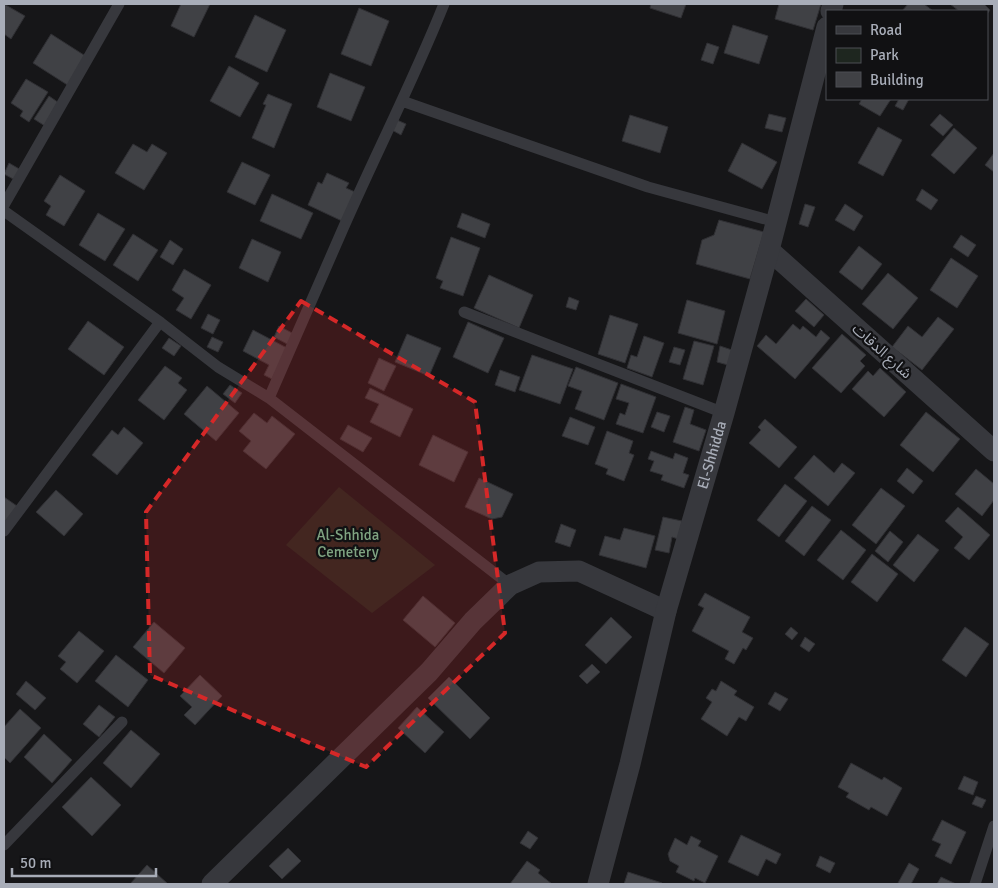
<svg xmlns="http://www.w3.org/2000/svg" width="998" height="888" viewBox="0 0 998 888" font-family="Signika,'Noto Sans Arabic',sans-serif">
  <rect width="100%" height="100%" fill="#161618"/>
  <path fill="#1e261f" d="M339,487L435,565L372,613L286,545Z"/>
  <path fill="#404145" stroke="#303034" d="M4,4L25,16L11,39L4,34Z
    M181,4H210L194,37L171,26Z
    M651,4H686L681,18L650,8Z
    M779,4H821L813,30L775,19Z
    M908,4H924L933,11H902Z
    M950,4H984L990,10L987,14V11H959Z
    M359,8L389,21L371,66L341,54Z
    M255,15L286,30L267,72L235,57Z
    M733,25L768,36L759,64L724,53Z
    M51,34L87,57L69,86L33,63Z
    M707,43L719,47L713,64L701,60Z
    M229,66L259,83L240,117L210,101Z
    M330,73L365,87L351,121L317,107Z
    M26,79L48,92L29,122L20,116L23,111L11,103Z
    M268,94L292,104L274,148L252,138L266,105L263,104Z
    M49,96L59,103L45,126L34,119Z
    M862,99H891L880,116L859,104Z
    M899,99H909L903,110L895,106Z
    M769,114L786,118L782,132L765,128Z
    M940,114L953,125L943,136L930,125Z
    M630,115L668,127L660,153L622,141Z
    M397,120L406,124L401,135L392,130Z
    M878,127L902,140L883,176L858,163Z
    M954,128L977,148L954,174L931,155Z
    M742,143L777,162L762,189L728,171Z
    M133,144L147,152L152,144L167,153L144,190L115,173Z
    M994,153V172L985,165Z
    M242,162L270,175L255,205L227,192Z
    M9,163L21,170L15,180L4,174Z
    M327,173L349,183L346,188L355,192L342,221L308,205L318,182L322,184Z
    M60,175L85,191L64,226L46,215L51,206L44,201Z
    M922,189L938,200L931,210L916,200Z
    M272,194L313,213L301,239L260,221Z
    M805,204L815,207L808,227L799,224Z
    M845,204L863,216L854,231L835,220Z
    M98,213L125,229L105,261L79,245Z
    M462,213L490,224L485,238L457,227Z
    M719,220L764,232L750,279L696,264L702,240L714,235Z
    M133,234L158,250L138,281L113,265Z
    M961,235L976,245L968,257L953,247Z
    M451,237L480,248L463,296L440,288L443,281L436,278Z
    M252,239L281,252L268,282L239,268Z
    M170,240L183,249L173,265L160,257Z
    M859,246L882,264L862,290L839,272Z
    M951,258L978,276L957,308L930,290Z
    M184,269L211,285L191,319L176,310L184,298L172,290Z
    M888,273L918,298L893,329L862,304Z
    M489,275L533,295L519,328L474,308Z
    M569,297L579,301L576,310L566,307Z
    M806,299L824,315L814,327L795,311Z
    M687,300L725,311L717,344L678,333Z
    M208,314L220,320L213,334L201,328Z
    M610,315L638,324L625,363L598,354Z
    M938,317L954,329L922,370L892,347L908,326L922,337Z
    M88,321L124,347L104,375L68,349Z
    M468,322L504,338L488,373L453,357Z
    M793,324L800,330L803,326L816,337L821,330L830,338L795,379L757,346L766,335L776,344Z
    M279,326L294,334L289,345L274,337Z
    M253,330L287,348L272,379L264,375L269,365L243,351Z
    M407,334L441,348L429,376L395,362Z
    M842,334L866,355L860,361L865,366L841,393L812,368Z
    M644,336L664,343L652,377L627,368L631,355L637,357Z
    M212,337L223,342L218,352L207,347Z
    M169,338L181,346L174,356L162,348Z
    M694,341L714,346L703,385L683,379Z
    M720,346L732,350L728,365L717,362Z
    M674,347L685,350L680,365L669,362Z
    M532,355L573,369L560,404L519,390Z
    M379,358L396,366L384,391L368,383Z
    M165,366L182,378L178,383L187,390L164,420L138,400Z
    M576,367L618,383L604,420L575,409L582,391L568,386Z
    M880,368L906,392L884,417L852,389L868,371L873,376Z
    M500,370L520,377L515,392L495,385Z
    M621,384L656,397L643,433L616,424L620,413L625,415L629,403L616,399Z
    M230,385L242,393L235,403L223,394Z
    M207,386L239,413L216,441L184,414Z
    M370,388L413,409L400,437L370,422L379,404L365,398Z
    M685,407L694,410L690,424L706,430L699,451L673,442Z
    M657,412L670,416L664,432L651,427Z
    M926,412L960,439L933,472L900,445Z
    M254,413L267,423L272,416L295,434L266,469L243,451L251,441L239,431Z
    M570,417L595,427L588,445L562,436Z
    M765,419L797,447L779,468L749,443L761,430L758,427Z
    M348,425L372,438L363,452L340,439Z
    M124,427L143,443L117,475L92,455L112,430L118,435Z
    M607,431L633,441L629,453L634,455L624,481L606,474L608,469L595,464Z
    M433,435L468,452L454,482L419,465Z
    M651,451L673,459L675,453L688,458L683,473L689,475L684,488L661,480L663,475L650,471L654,461L648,459Z
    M814,455L834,473L842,463L855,473L828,506L794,478Z
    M907,468L923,481L913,494L897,481Z
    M976,469L994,484V500L982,516L955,494Z
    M479,478L513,494L502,517L492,519L465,507Z
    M785,484L807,501L779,537L757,520Z
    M881,488L905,506L876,544L852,525Z
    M56,490L83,514L64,536L36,512Z
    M4,497L17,506L4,524Z
    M812,506L831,520L804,556L785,541Z
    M958,507L990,535L969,560L954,548L963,537L945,521Z
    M663,517L682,521L678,539L672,537L669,553L655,550Z
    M561,524L576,530L570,547L555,542Z
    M624,528L655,536L646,568L599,555L605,536L620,540Z
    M841,530L866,550L843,580L817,560Z
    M890,531L903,542L888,562L875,551Z
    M918,534L939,550L914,582L893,565Z
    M872,554L898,574L877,602L851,582Z
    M705,593L750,617L742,632L753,638L746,650L743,648L734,664L725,659L729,651L692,631L704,608L698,605Z
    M423,596L455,623L435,647L403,620Z
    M611,617L632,637L606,664L585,645Z
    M154,622L185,648L164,673L133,647Z
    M791,627L798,633L792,640L785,634Z
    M965,627L989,644L966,677L942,660Z
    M79,631L104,651L77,683L60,669L66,662L58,656Z
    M805,637L815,644L809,652L800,646Z
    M116,655L148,680L128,707L95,681Z
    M592,664L600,672L587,684L579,676Z
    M200,675L222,696L195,725L184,715L192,707L180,696Z
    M449,677L490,718L470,739L428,698Z
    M26,681L46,698L35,710L16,694Z
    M721,681L737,691L734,695L754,707L746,721L739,717L727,736L701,719L712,702L706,698L712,689L716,691Z
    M775,692L788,699L780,711L768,704Z
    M99,705L115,717L99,737L83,724Z
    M417,707L444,732L425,753L398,728Z
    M20,709L41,728L10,763L4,757V727Z
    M131,730L160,754L131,788L103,763Z
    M44,734L72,760L52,783L24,757Z
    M851,763L882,780L884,777L902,788L887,816L871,807L869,810L846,797L849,793L838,787Z
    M964,776L978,782L973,795L958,789Z
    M91,777L121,805L92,836L62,807Z
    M976,796L986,800L982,808L972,804Z
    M942,820L966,832L951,864L935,856L941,844L932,840Z
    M528,831L538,838L530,849L520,843Z
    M741,835L781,854L776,864L766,859L758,876L728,862Z
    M691,836L701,841L698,846L718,856L705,883L695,878L694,881L676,872L679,866L670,861L668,854L675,838L687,845Z
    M288,848L301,861L282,879L269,866Z
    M820,856L835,863L830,873L816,866Z
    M527,861L540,870L538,873L552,884H510Z
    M909,863L919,869L911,884H900L898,883Z
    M147,865L168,884H130Z
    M628,872L662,883V884H624Z
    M941,877L956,884H937Z"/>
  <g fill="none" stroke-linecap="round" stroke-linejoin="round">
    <path stroke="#37383d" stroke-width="11" d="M402,101L648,187L776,222
      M4,205L119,4
      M4,211L160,322L218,367L269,398L510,585
      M464,312L724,413
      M269,398C292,345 315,293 338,240C372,161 412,84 444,4
      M4,531L160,322
      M4,845L122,722
      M975,884L994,826"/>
    <g stroke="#37383d" stroke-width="21">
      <path d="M831,11L833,4"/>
      <path d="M769,250L994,451"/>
      <path d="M212,884L429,672L473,621L510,585L539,572L579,571L666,611"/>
      <path id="s1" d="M598,884L630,764L666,611L724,413L769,250L827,27"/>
    </g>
  </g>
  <path fill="#d62828" fill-opacity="0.2" stroke="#d62828" stroke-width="4" stroke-dasharray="10 6" stroke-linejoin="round" d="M301,301L475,402L505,633L366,767L150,675L146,512Z"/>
  <g text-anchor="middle" stroke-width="4.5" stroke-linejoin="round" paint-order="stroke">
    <g font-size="15" fill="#a8adb8" stroke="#111113">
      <text transform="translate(882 351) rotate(42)" y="5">شارع الدقات</text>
      <text dy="5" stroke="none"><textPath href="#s1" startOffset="444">El-Shhidda</textPath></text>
    </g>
    <g font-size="15" fill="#7fa381" stroke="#111113">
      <text x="348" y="540">Al-Shhida<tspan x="348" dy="17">Cemetery</tspan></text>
    </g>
  </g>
  <rect width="998" height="888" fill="none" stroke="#a8adb8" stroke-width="10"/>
  <rect x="826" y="10" width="162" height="90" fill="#111113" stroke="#4d4f55"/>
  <rect x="836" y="26" width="25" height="8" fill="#37383d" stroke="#4d4f55"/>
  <text x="870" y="35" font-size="15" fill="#a8adb8">Road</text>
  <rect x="836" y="48" width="25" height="15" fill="#1e261f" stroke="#4d4f55"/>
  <text x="870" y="60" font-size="15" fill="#a8adb8">Park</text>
  <rect x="836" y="72" width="25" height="15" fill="#404145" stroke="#4d4f55"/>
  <text x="870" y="85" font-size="15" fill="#a8adb8">Building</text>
  <path d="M12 868v8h144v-8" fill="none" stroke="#a8adb8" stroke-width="2.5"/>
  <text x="20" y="868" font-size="15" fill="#a8adb8" stroke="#111113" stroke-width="4" paint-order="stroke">50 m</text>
</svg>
